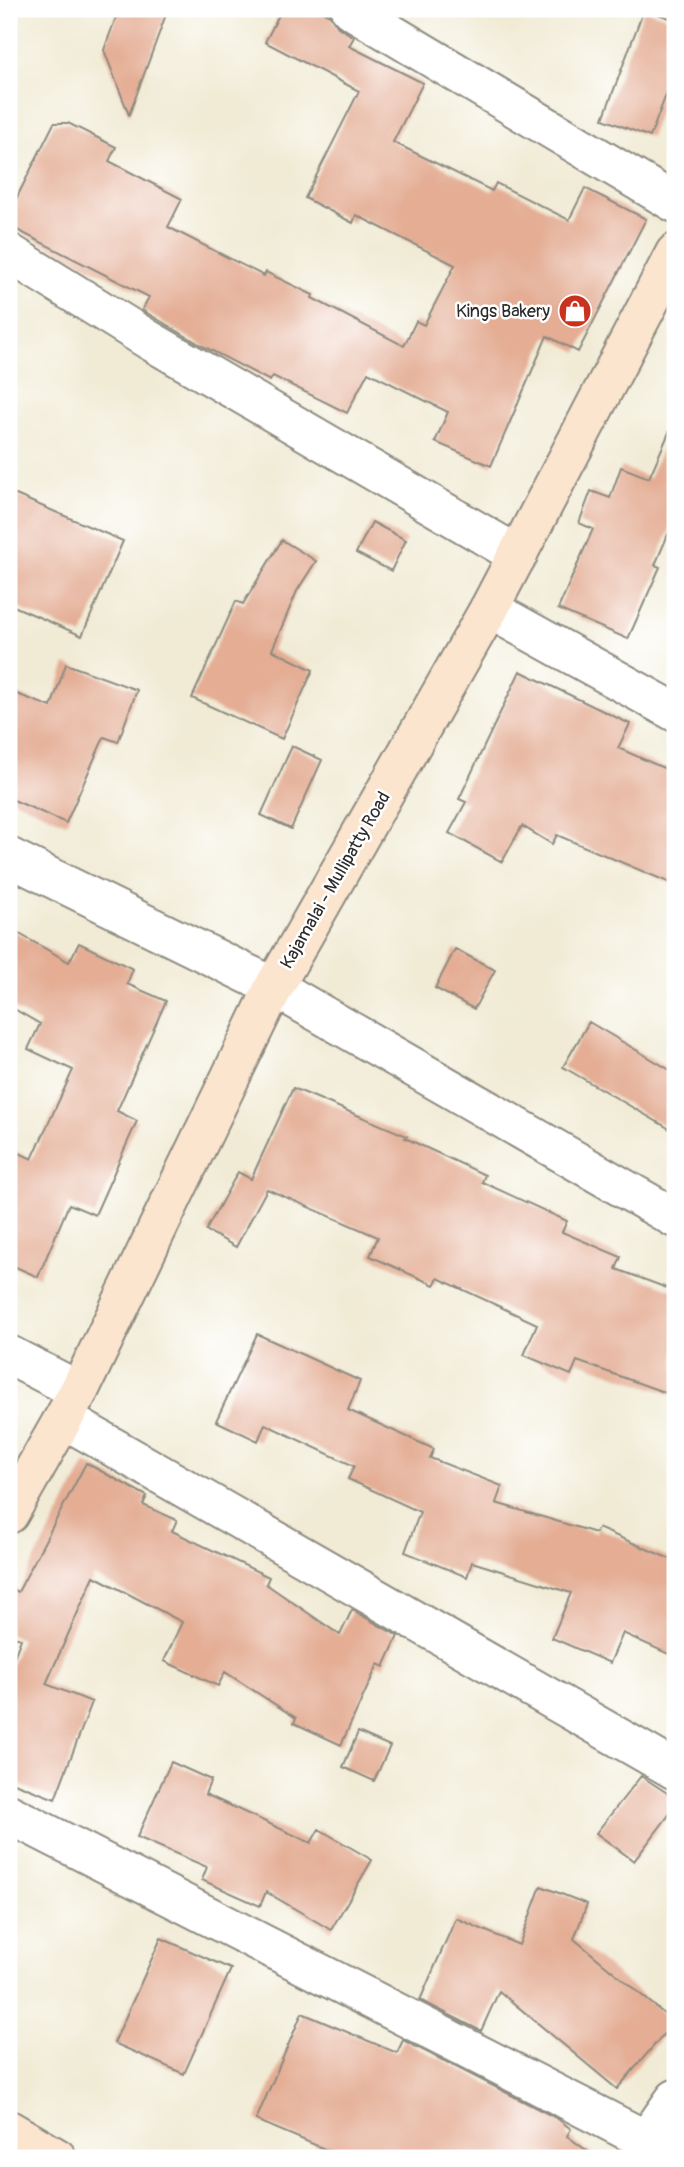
<svg xmlns="http://www.w3.org/2000/svg" width="684" height="2167" viewBox="0 0 684 2167" font-family="Pangolin,sans-serif">
  <rect width="100%" height="100%" fill="#fff"/>
  <filter id="ink" filterUnits="userSpaceOnUse"><feTurbulence type="fractalNoise" baseFrequency=".0143" numOctaves="2"/><feDisplacementMap in="SourceGraphic" scale="14" xChannelSelector="R" yChannelSelector="G"/><feConvolveMatrix kernelMatrix="1 2 1 2 8 2 1 2 1" color-interpolation-filters="sRGB"/></filter>
  <filter id="wash" filterUnits="userSpaceOnUse"><feTurbulence type="fractalNoise" baseFrequency=".00686" numOctaves="4" result="noise"/><feDisplacementMap in="SourceGraphic" scale="28" xChannelSelector="R" yChannelSelector="G"/><feGaussianBlur stdDeviation="1.57" result="paint"/><feColorMatrix in="noise" values="0 0 0 0 0 0 0 0 0 0 0 0 0 0 0 0 0 1.4 0 .05"/><feComposite in="paint" operator="in"/></filter>
  <g filter="url(#wash)">
    <rect width="100%" height="100%" fill="#f1ebd5"/>
    <g id="blocks">
      <path fill="#e4ad94" d="M119,9H168L129,115L104,50Z
        M282,9H318L330,15L338,27L354,37L349,46L423,83L393,142L492,191L496,183L569,220L585,188L646,219L578,352L547,336L491,466L435,442L448,412L368,372L347,413L273,376L270,381L201,345L142,310L149,297L9,226V213L54,123H68L116,147L109,161L182,199L168,227L264,276L266,272L313,295L312,298L404,346L416,321L424,325L455,265L356,215L353,223L305,198L359,91L265,42Z
        M644,9L675,20V71L650,137L603,119Z
        M675,419V518L655,565L660,567L628,639L558,609L593,529L579,523L591,491L610,498L621,467L649,478Z
        M9,492L123,541L82,636L9,604Z
        M372,522L406,540L391,571L356,553Z
        M282,540L316,561L297,591L272,650L313,670L282,739L192,698L236,601L243,604Z
        M66,664L137,690L118,742L104,737L66,823L9,798V691L51,707Z
        M520,671L630,724L618,748L675,773V885L557,835L552,844L522,826L502,862L449,833L466,802L459,799Z
        M292,746L322,760L291,829L261,815Z
        M9,928L69,962L79,943L133,969L127,984L166,1001L117,1111L137,1121L95,1215L69,1204L38,1277L9,1264V1148L32,1159L73,1070L28,1049L40,1024L9,1006Z
        M455,949L495,970L474,1009L435,988Z
        M589,1022L675,1073V1132L563,1067Z
        M293,1088L407,1136L405,1138L485,1175L482,1182L567,1221L562,1232L621,1257L616,1269L675,1291V1396L577,1361L571,1375L524,1355L537,1324L438,1278L434,1285L370,1256L378,1237L267,1189L236,1247L206,1230L238,1172L251,1179Z
        M257,1334L360,1381L348,1410L434,1449L430,1458L502,1486L496,1503L596,1533L598,1528L675,1561V1657L623,1633L610,1663L552,1638L571,1593L472,1562L467,1577L405,1552L420,1512L348,1479L354,1466L265,1424L258,1441L216,1421Z
        M86,1463L147,1496L143,1505L177,1520L172,1531L269,1577L266,1584L340,1635L352,1610L398,1636L384,1667L378,1664L341,1745L294,1723L296,1718L225,1672L218,1686L164,1661L182,1622L94,1576L46,1684L92,1702L55,1799L9,1781V1670L21,1639L9,1634V1587L18,1592Z
        M358,1732L390,1746L374,1781L343,1767Z
        M171,1762L211,1780L205,1794L311,1843L319,1829L372,1860L331,1930L266,1892L260,1906L202,1880L207,1867L137,1837Z
        M641,1776L675,1798V1807L634,1861L596,1833Z
        M541,1886L587,1904L574,1939L674,2022L617,2089L499,1991L481,2031L420,2000L456,1918L519,1945Z
        M161,1938L231,1969L184,2074L114,2043Z
        M302,2013L397,2053L403,2040L558,2119L571,2129L567,2136L597,2158H346L256,2120Z"/>
    </g>
  </g>
  <g filter="url(#ink)">
    <use href="#blocks" fill-opacity="0" stroke="#8e8b80" stroke-width="2"/>
    <g fill="none" stroke-linecap="round" stroke-linejoin="round">
      <defs>
        <path id="street" d="M350,9L675,203
          M9,253L149,340L518,555
          M489,609L675,712
          M9,857L274,987L675,1218
          M9,1355L79,1391
          M64,1419L675,1770
          M9,1814L646,2140L672,2158
          M646,2140L675,2099"/>
        <path id="secondary" d="M9,1514L79,1391L274,987L489,609L675,253
          M9,2130L57,2158"/>
      </defs>
      <use href="#street" stroke="#8e8b80" stroke-width="42"/>
      <use href="#secondary" stroke="#8e8b80" stroke-width="42"/>
      <use href="#street" stroke="#fff" stroke-width="38"/>
      <use href="#secondary" stroke="#fbe5cf" stroke-width="38"/>
    </g>
  </g>
  <defs>
    <symbol id="shop-disc" viewBox="-11 -11 22 22"><circle r="9.5" fill="#c8321e" stroke="#fff"/><path d="M-5-2.5h2.3a2.7 3.5 0 0 1 5.4 0H5L5.5 6h-11ZM-1.5-2.5h3a1.5 2.3 0 0 0-3 0Z" fill="#fff"/></symbol>
  </defs>
  <g fill-rule="evenodd">
    <use href="#shop-disc" x="556" y="292" width="38" height="38"/>
  </g>
  <g text-anchor="middle" stroke-width="5" stroke-linejoin="round" paint-order="stroke">
    <g font-size="18" fill="#2b2b2b" stroke="#fff" text-anchor="end">
      <text x="550" y="317">Kings Bakery</text>
    </g>
    <g font-size="18" fill="#2b2b2b" stroke="#fff">
      <text transform="translate(335 880) rotate(-60)" y="6">Kajamalai - Mullipatty Road</text>
    </g>
  </g>
  <rect width="684" height="2167" fill="none" stroke="#fff" stroke-width="35"/>
</svg>
